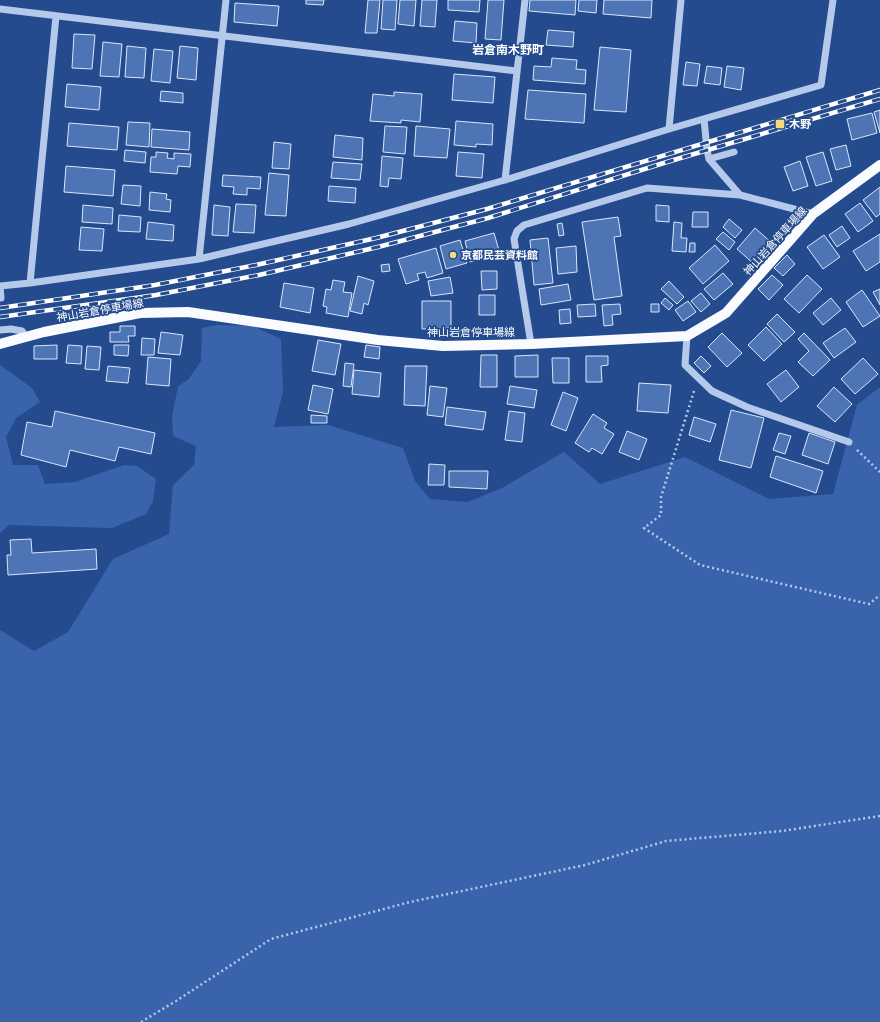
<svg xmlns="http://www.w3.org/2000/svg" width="880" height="1022" viewBox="0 0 880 1022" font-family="'Alegreya Sans','Noto Sans JP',sans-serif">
  <rect width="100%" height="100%" fill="#254b8f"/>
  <path fill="#3964ab" d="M217,325L253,326L281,339L283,392L274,427L328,425L403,448L415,481L430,499L468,502L502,488L564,452L600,484L685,457L769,499L833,494L857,405L880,387V1022H0V630L34,651L68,632L113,559L169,534L173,485L194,465L196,446L173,436L172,417L178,386L188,380L201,361L202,328Z
    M0,365L32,388L40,402L16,418L6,437L13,465H38L45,484L75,482L124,465L137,466L156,479L153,501L146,514L112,528L9,525L0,533Z"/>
  <path fill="#4d74b5" stroke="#dae6f8" d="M306,0H324L323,5L306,4Z
    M368,0H380L377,33H365Z
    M383,0H397L395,30L381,29Z
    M400,0H416L414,26L398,24Z
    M422,0H437L435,27L420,26Z
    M448,0H480L479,12L448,10Z
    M488,0H504L501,40L485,39Z
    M530,0H576L575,15L529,11Z
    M579,0H597L596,13L578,11Z
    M604,0H652L651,18L603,14Z
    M235,3L279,6L277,26L234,22Z
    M455,21L477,23L476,43L453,41Z
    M548,30L574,32L573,47L546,45Z
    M74,34L95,35L92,69L72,68Z
    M103,42L122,44L119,77L100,76Z
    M127,46L146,48L144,78L125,77Z
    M180,46L198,48L196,80L177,78Z
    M600,47L631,50L626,112L594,110Z
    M154,49L173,51L170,83L151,81Z
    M552,58L577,60L576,69L586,70L585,84L533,80L534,66L551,67Z
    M686,62L700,64L697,86L683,85Z
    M707,66L722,68L720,85L704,83Z
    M727,66L744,68L741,90L724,87Z
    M454,74L495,77L493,103L452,100Z
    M67,84L101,87L99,110L65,107Z
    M528,90L586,94L584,123L525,119Z
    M161,91L183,93V103L160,101Z
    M394,92L422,94L420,122L401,120V123L370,121L373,94L394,96Z
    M880,110V133L874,112Z
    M872,113L877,133L852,140L847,119Z
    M456,121L493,124L492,145L476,144V147L454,145Z
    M128,122L150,123L149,147L126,145Z
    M69,123L119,127L117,150L67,146Z
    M385,126L407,127L405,154L383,152Z
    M416,126L450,129L447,158L414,156Z
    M152,129L190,132L189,150L151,147Z
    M335,135L363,138L362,160L333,157Z
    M274,142L291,144L289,169L272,168Z
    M846,145L851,166L836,170L830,149Z
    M125,150L146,152L145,163L124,161Z
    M156,152L168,153L167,158L174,159V153L191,154L190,167L178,166L177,174L150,172L151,157H156Z
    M458,152L484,154L482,178L456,176Z
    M823,152L832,181L816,186L806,157Z
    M382,156L403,158L401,179L389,178L388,187L380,186Z
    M800,161L808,186L793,191L784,167Z
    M333,162L362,164L360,180L331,178Z
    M66,166L115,170L113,196L64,192Z
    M269,173L289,175L286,216L265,215Z
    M223,175L261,177L260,189L247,188V195L233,194L234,187L222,186Z
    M123,185L141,186L140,206L121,204Z
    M329,186L356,188L355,203L328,201Z
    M880,187V214L876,217L863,200Z
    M150,192L167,194L166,199L171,200L170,212L149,210Z
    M860,203L873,221L858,232L845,214Z
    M236,204L256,205L254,233L233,232Z
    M83,205L113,208L112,224L82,222Z
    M214,205L230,207L228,236L212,235Z
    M656,205L669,206V222L656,221Z
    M693,212H708V227H692Z
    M119,215L141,217L140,232L118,231Z
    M618,217L621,236L614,237L622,296L594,300L582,222Z
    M729,219L742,230L735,238L723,227Z
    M148,222L174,225L173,241L146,239Z
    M674,222L682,223L681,238H687L686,252L672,251Z
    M562,223L564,235L559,236L557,224Z
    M842,226L850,238L837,247L829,235Z
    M81,227L104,229L102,251L79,250Z
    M755,228L773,244L755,265L737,249Z
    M723,232L735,242L729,250L716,239Z
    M494,233L500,254L470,262L465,241Z
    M880,234V262L866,271L853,251Z
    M824,235L840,257L823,269L807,247Z
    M548,238L553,283L534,285L530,240Z
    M460,240L467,263L446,269L440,246Z
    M690,243H695V252H689Z
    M715,245L729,261L703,284L689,268Z
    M576,246L577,272L558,274L556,248Z
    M436,248L443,273L427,278L425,272L417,274L419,280L406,284L398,259Z
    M787,255L795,264L783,276L774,268Z
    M389,264L390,271L382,272L381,265Z
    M481,271H497V289L482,290Z
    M723,273L733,284L714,300L704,289Z
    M772,275L783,285L769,300L758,289Z
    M807,275L822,289L799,313L784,299Z
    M358,276L374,281L368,305L364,303L362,314L350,311Z
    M450,277L453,293L431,296L428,281Z
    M333,280L345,282L343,292L352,293L348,317L326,313L327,307L323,306L326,289L331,290Z
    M669,281L684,297L677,304L661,289Z
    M284,283L314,288L310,313L280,307Z
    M568,284L571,300L541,305L539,289Z
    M880,289V305L873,292Z
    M862,290L880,316L863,327L846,302Z
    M701,293L710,304L701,312L691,301Z
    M479,295H495V315H479Z
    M665,298L673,305L669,310L661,303Z
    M831,298L841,310L823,325L813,313Z
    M422,301H451V328L422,329Z
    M688,301L696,312L683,321L675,310Z
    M595,304L596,316L578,317L577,305Z
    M620,304L621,314L612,315L613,325L604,326L602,305Z
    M651,304H659V312H651Z
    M570,309L571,323L560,324L559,310Z
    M777,314L795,332L784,342L767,324Z
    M120,326H135V336H128L129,342H110V332H120Z
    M766,327L782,344L764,361L748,345Z
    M845,328L856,342L834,358L823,343Z
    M161,332L183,335L180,355L158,353Z
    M722,333L742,353L727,367L708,347Z
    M804,333L830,360L813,376L798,362L809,351L798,339Z
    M142,338L155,339L154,355H141Z
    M318,340L341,344L335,375L312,371Z
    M57,345V359H34V346Z
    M68,345L82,346L81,364L66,363Z
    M114,345H129L128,356L114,355Z
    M366,345L380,347L379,359L364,357Z
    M87,346L101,347L99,370L85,369Z
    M481,355H497V387H480Z
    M538,355V377H515V356Z
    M586,356H608V365L601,366L602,382H586Z
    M701,356L711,366L704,373L694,363Z
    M148,357L171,359L169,386L146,384Z
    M552,358H569V383H553Z
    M863,358L878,374L855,394L841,379Z
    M345,363L354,364L351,387L343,386Z
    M108,366L130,368L128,383L106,381Z
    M405,366H427L425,406L404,405Z
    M354,370L381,373L379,397L352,394Z
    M786,370L799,387L781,402L767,384Z
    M639,383L671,385L668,413L637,411Z
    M313,385L333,389L328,414L308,410Z
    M430,386L447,388L443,417L427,415Z
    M510,386L537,390L534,408L507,404Z
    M834,387L852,404L835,422L817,406Z
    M563,392L578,398L566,431L551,425Z
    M447,407L486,412L483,430L445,425Z
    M731,410L764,418L751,468L719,460Z
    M55,411L155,433L151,454L119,447L115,461L70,450L66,467L21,455L27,422L52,427Z
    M509,411L525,413L522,442L505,440Z
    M593,414L607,423L604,428L614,434L602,454L592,448L589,452L575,443Z
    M311,415L327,416V423H311Z
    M694,417L716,424L710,442L689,435Z
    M627,431L647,439L639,460L619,452Z
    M779,433L791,436L785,454L773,450Z
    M809,433L835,442L828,464L802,455Z
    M776,456L823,471L816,493L770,477Z
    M429,464L445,465L444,485H428Z
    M449,471H488L487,489L449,487Z
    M31,539L32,553L96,549L97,569L8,575L7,555H11L10,540Z"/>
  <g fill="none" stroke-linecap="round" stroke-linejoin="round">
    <path stroke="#b5caeb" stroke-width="2.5" stroke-dasharray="2 3" stroke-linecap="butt" d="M694,391L661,497V515L644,528L700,565L869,604L880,595
      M857,450L880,472
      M141,1022L176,1001L271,939L410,902L585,865L666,841L782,831L880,816"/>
    <path stroke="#b5caeb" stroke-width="7" d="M0,9L517,71
      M704,119L707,150L709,159L740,195
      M669,129L681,0
      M709,159L734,152
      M505,180L525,0
      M199,259L226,0
      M30,283L56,16
      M0,286L30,283L199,259L349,224L505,180L669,129L821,85L833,0
      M0,298H1L0,286
      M0,330L11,329L22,331L26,337
      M687,336L685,365L712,391L747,407L849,442
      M531,344L514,239L517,231L524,225L647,188L740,195L813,214"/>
    <path stroke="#fafbff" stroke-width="10" d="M0,344L44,332L140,313L188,312L378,340L443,346L531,344L687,336L726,313L813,214L880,165"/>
    <defs>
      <path id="rail" d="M0,308L155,285L256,265L376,238L487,209L880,90
        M0,317L156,295L259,275L378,247L488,218L667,162L880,99"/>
    </defs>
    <use href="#rail" stroke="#fff" stroke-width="4.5"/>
    <use href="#rail" stroke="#254b8f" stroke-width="3" stroke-dasharray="9" stroke-linecap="butt"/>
  </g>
  <g fill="#f5db79" stroke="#254b8f" stroke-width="1.5">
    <rect x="775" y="119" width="10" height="10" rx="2"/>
    <circle cx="453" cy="255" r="4"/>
  </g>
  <g text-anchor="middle" stroke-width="3.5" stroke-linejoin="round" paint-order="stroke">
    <g font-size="11" font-weight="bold" fill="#fff" stroke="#254b8f" text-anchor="start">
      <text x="789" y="128">木野</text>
      <text x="461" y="259">京都民芸資料館</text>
    </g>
    <g font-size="11" fill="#fff" stroke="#254b8f">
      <text transform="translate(775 241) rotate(-48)" y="4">神山岩倉停車場線</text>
      <text transform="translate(100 310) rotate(-10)" y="4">神山岩倉停車場線</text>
      <text x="471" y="336">神山岩倉停車場線</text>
    </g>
    <g font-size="12" font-weight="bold" fill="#fff" stroke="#254b8f">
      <text x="508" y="54">岩倉南木野町</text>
    </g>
  </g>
</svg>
